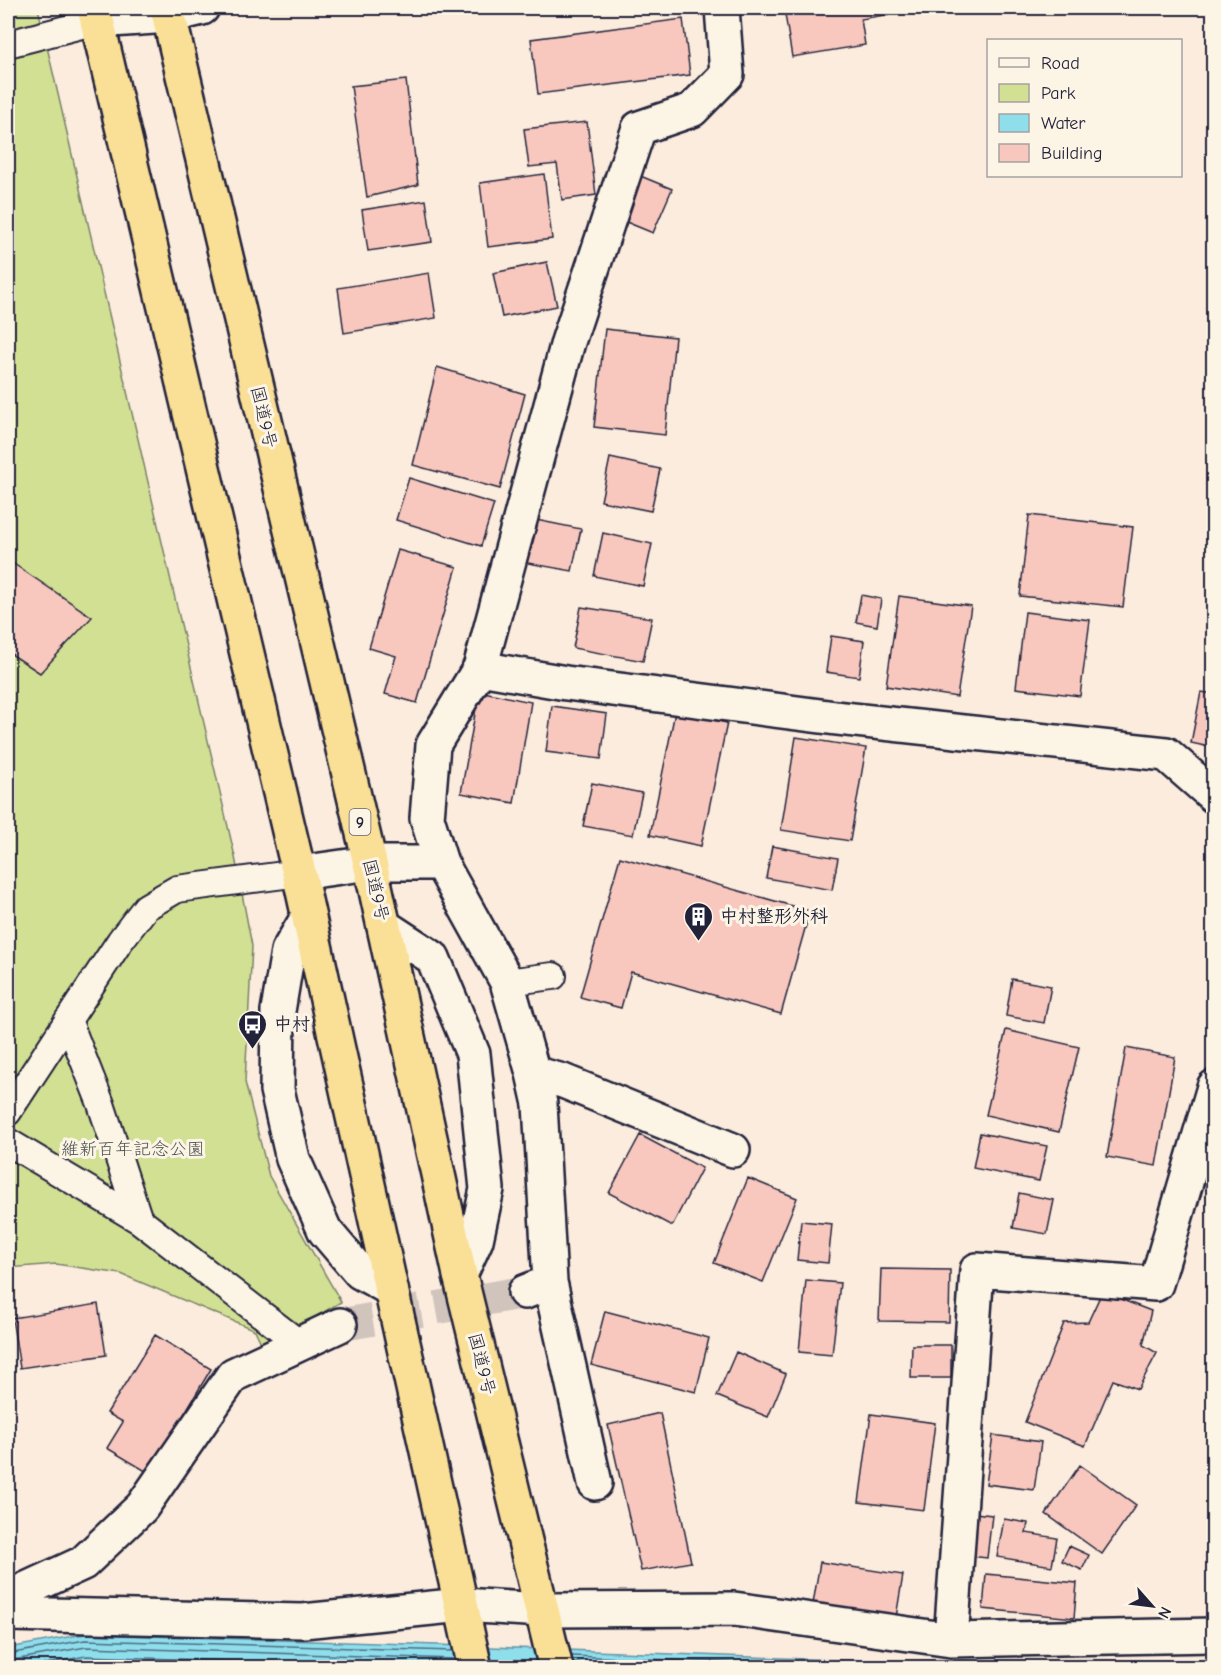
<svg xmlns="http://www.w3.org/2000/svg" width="1221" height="1675" viewBox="0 0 1221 1675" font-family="'Comic Neue','Klee One',sans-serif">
  <rect width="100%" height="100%" fill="#fbecdd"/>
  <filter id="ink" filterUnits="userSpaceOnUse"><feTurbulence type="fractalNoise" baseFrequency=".0167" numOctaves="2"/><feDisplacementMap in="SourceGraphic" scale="12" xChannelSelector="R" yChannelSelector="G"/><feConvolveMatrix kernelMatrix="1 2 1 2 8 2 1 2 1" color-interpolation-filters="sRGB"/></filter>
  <g filter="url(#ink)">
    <path fill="#d2e094" stroke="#7a8168" stroke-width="1.5" d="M8,8H38L235,857L252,946L245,1082L269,1176L341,1302L263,1347L255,1330L121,1274L56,1264L8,1268Z"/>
    <path fill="#8fdeec" stroke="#6393a5" stroke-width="1.5" d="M84,1634L410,1644L1018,1667L8,1668V1648Z"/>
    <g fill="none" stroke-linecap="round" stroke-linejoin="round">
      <path stroke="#4e6d82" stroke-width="1.5" d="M8,1654L85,1640L453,1651
        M572,1656L866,1668
        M8,1661L86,1647L455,1659
        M573,1663L675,1668
        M26,1668L86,1656L446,1668"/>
    </g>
    <path fill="#f8c8bf" stroke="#22223b" stroke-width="1.5" d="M784,8H890L891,14L861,19L865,45L792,57Z
      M683,19L690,75L538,94L531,39Z
      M406,80L418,185L367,197L351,86Z
      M587,122L596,195L562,200L557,164L529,167L524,129Z
      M544,174L552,239L488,247L480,183Z
      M638,175L672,189L653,233L619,219Z
      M426,200L432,242L368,251L362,210Z
      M547,262L557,306L502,317L493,273Z
      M429,273L436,318L344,333L338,288Z
      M605,329L675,337L665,435L594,427Z
      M437,367L525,394L500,489L413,465Z
      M610,458L660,469L651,511L601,501Z
      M409,478L494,504L481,546L396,520Z
      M1029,515L1133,527L1123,607L1020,596Z
      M531,519L581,529L572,571L522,562Z
      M603,533L652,544L643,586L594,576Z
      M398,550L457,567L417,703L385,694L396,656L369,648Z
      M8,560L92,617L40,673L8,652Z
      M861,595L881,599L877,626L856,622Z
      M899,596L971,606L957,697L886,686Z
      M581,607L652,618L643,661L573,648Z
      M1025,612L1090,620L1080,696L1016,688Z
      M831,636L864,641L859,677L826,672Z
      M479,691L531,702L514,803L461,793Z
      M1201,692L1214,694V748L1191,743Z
      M552,706L607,714L601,759L546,752Z
      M675,712L727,723L701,846L650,835Z
      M796,737L866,748L850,841L781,830Z
      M592,783L642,793L633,835L583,826Z
      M772,846L838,858L832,890L766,878Z
      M620,857L810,911L781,1014L631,972L621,1008L580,997Z
      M1012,979L1051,986L1044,1023L1006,1016Z
      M1006,1030L1079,1047L1059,1132L986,1115Z
      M1126,1048L1175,1057L1156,1166L1107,1157Z
      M980,1133L1047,1146L1039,1181L973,1168Z
      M640,1135L702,1168L672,1226L609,1193Z
      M748,1178L797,1198L763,1282L714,1263Z
      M1019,1193L1054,1200L1047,1234L1013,1228Z
      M801,1221L832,1224L828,1263L797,1260Z
      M881,1269L950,1270L949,1322L879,1321Z
      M806,1280L840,1283L832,1355L799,1352Z
      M1102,1292L1151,1311L1143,1345L1157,1353L1138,1389L1113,1380L1085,1446L1025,1422L1064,1323L1088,1322Z
      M98,1304L106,1355L20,1368L12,1318Z
      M605,1311L709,1338L696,1392L591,1365Z
      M155,1335L211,1369L149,1473L107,1448L123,1422L107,1413Z
      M912,1345H951V1378H911Z
      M736,1352L786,1374L768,1417L717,1396Z
      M660,1413L691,1562L641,1571L608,1425Z
      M871,1414L935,1423L924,1510L859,1502Z
      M993,1435L1041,1442L1034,1490L986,1484Z
      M1080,1465L1136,1505L1102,1554L1046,1514Z
      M966,1512L992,1515L987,1558L961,1555Z
      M1004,1519L1028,1523L1026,1533L1057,1538L1052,1566L997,1557Z
      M1069,1546L1089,1555L1082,1570L1062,1561Z
      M1211,1557H1214V1608H1209Z
      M820,1562L903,1575L896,1617L813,1604Z
      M986,1574L1077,1583L1074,1618L983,1609Z"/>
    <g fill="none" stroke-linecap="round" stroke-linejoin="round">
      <path stroke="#d0c4bd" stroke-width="33" stroke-dasharray="33 16" stroke-linecap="butt" d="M340,1325L525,1292"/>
      <defs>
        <path id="lane" d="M8,44L97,21
          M507,982L553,976
          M68,1020L101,1104L139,1220
          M8,1112L120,941L146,907L177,889L299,873
          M8,1142L139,1220L300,1344"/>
        <path id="street" d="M97,21L169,16L202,8
          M480,668L568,342L639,128L692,110L727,74L722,8
          M441,863L507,982L533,1073L540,1104L550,1282L525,1292
          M299,873L370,863H441L427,818L433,745L480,668L566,683L836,718L1166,754L1214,796
          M308,917L288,951L278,1011L277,1090L293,1159L325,1231L360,1272L391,1289
          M384,926L433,958L473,1054L487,1189L476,1240L460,1275
          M533,1073L563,1081L733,1150
          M550,1282L595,1483
          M8,1610L22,1591L83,1563L142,1507L233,1375L340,1325
          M8,1614L303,1621L462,1605L543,1610L734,1609L951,1640L1214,1635
          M951,1640L977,1270L1156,1284L1214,1087"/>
        <path id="highway" d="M94,8L299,873L475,1668
          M167,8L370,863L460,1275L556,1668"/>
      </defs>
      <use href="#lane" stroke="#22223b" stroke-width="30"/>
      <use href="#street" stroke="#22223b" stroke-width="38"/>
      <use href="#highway" stroke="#22223b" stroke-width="38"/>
      <use href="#lane" stroke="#fcf5e5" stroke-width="26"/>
      <use href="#street" stroke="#fcf5e5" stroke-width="33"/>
      <use href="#highway" stroke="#fadf96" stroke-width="33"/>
    </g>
  </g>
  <defs>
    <symbol id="building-pin" viewBox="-11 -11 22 30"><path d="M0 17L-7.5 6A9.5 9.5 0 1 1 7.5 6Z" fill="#22223b" stroke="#fcf5e5"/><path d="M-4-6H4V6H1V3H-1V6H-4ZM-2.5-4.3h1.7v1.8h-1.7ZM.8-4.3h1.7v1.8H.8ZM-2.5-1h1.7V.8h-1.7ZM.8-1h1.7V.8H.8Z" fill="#fff"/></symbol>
    <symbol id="bus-pin" viewBox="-11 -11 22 30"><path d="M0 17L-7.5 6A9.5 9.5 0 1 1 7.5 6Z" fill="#22223b" stroke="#fcf5e5"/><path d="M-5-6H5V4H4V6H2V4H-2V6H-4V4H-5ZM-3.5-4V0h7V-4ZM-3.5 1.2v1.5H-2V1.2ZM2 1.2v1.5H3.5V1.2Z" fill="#fff"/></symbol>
  </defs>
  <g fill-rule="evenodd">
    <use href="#building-pin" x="682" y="900" width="33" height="45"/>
    <use href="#bus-pin" x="236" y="1008" width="33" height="45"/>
  </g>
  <g text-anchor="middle" stroke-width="6" stroke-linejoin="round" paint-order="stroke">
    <rect fill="#fcf5e5" stroke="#63616e" stroke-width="1.5" x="349.5" y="809" width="21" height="26" rx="4.5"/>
    <g font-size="16" font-weight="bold" fill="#22223b">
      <text x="360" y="828">9</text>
    </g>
    <g font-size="18" fill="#22223b" stroke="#fcf5e5">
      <text transform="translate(264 417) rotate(77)" y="6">国道9号</text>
      <text transform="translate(376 890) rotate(77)" y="6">国道9号</text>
      <text transform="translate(482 1364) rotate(76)" y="6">国道9号</text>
    </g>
    <g font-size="18" font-weight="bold" fill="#22223b" stroke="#fcf5e5" text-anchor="start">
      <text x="720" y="922">中村整形外科</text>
      <text x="274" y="1030">中村</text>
    </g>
    <g font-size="18" fill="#4e5251" stroke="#fcf5e5">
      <text x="133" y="1155">維新百年記念公園</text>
    </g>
  </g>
  <rect width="1221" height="1675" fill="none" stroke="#fcf5e5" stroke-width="30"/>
  <rect x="15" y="15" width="1191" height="1645" fill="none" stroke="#22223b" stroke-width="2" filter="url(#ink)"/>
  <rect x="987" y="39" width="195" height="138" fill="#fcf5e5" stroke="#a5a1a1" stroke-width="1.5"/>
  <rect x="999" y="58" width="30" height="9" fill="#fcf5e5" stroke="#a5a1a1" stroke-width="1.5"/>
  <text x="1041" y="69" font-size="18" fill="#22223b">Road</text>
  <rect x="999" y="84" width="30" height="18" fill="#d2e094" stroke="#a5a1a1" stroke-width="1.5"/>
  <text x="1041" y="99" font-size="18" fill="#22223b">Park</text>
  <rect x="999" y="114" width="30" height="18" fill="#8fdeec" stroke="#a5a1a1" stroke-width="1.5"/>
  <text x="1041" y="129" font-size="18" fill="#22223b">Water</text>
  <rect x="999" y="144" width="30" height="18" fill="#f8c8bf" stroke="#a5a1a1" stroke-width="1.5"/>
  <text x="1041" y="159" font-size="18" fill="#22223b">Building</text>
  <g transform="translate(1152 1606) rotate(118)" stroke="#fcf5e5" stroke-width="4.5" paint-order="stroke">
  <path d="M0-4.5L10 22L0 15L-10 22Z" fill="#22223b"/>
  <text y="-9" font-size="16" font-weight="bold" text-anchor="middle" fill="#22223b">N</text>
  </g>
</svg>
